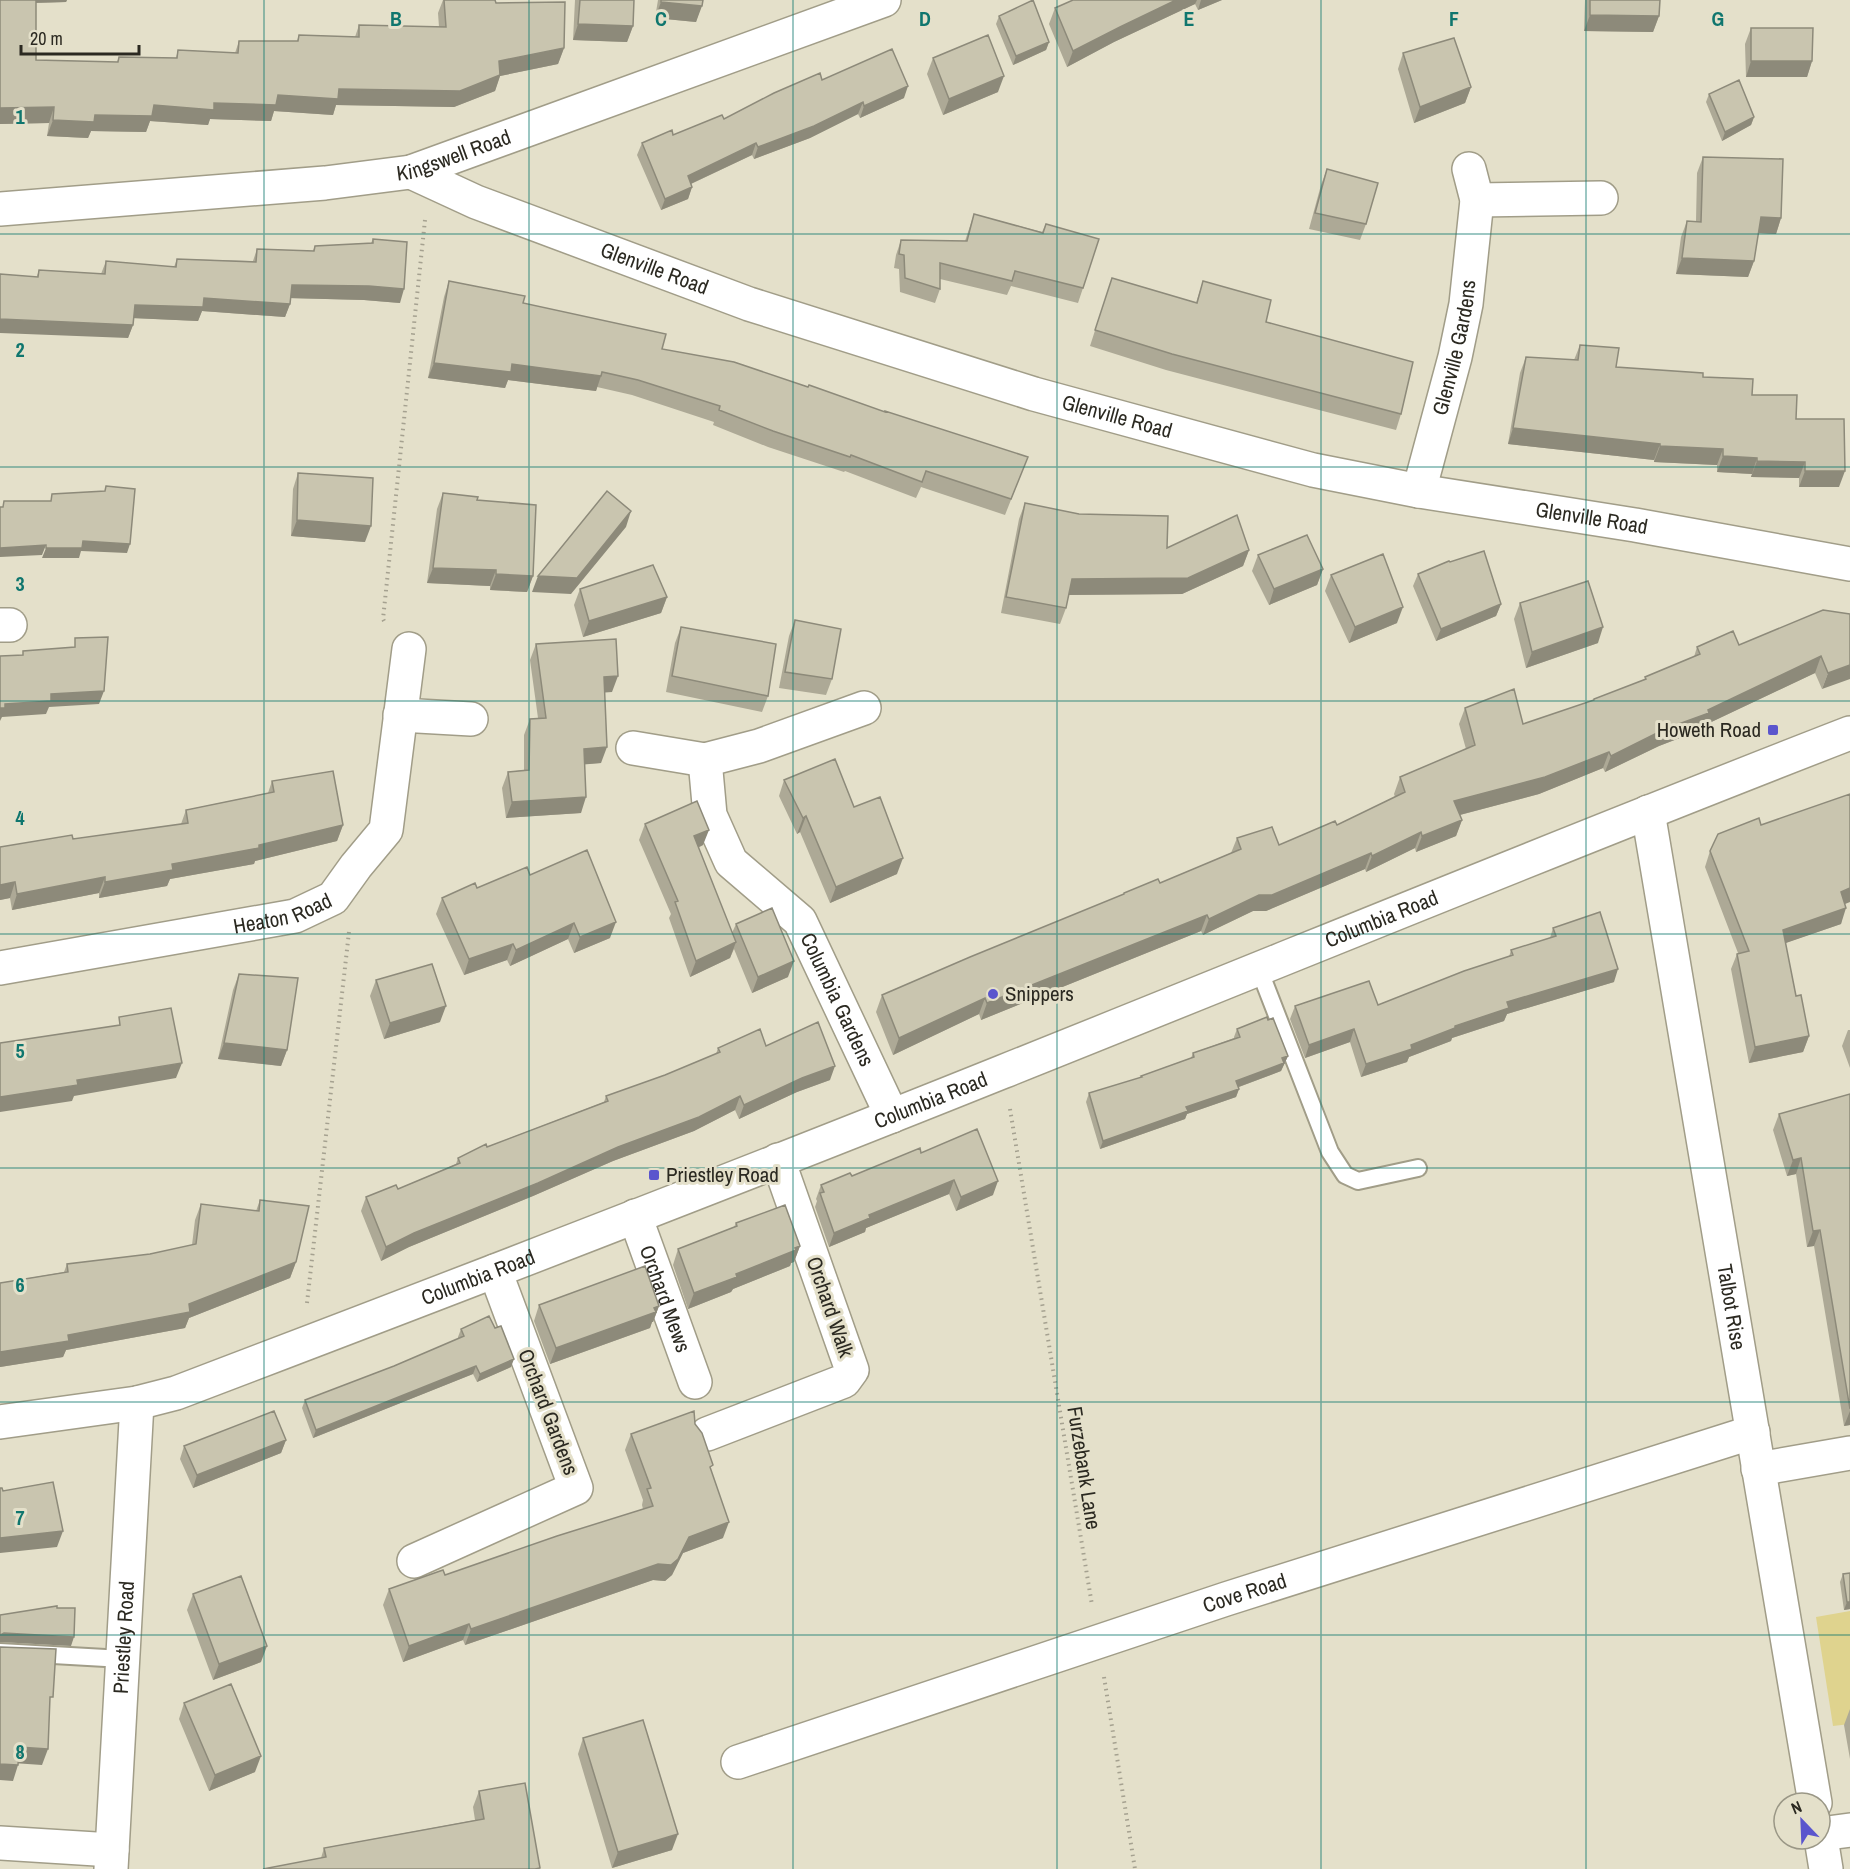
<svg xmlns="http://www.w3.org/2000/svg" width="1850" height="1869" viewBox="0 0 1850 1869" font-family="'Archivo Narrow',sans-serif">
  <rect width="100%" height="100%" fill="#e4e0ca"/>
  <path fill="#dfd38e" d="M1850,1611V1724L1833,1726L1816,1617Z"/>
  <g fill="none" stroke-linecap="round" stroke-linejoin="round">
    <defs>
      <path id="service" d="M1259,969L1330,1152L1345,1175L1358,1181L1418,1168
        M0,1652L123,1659"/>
      <g id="minor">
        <path id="s1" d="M411,172L476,202L749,304L1034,394L1313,470L1419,491L1635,525L1850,564"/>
        <path d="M1477,200L1601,198"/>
        <path id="s2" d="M0,209L325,183L411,172L884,0"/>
        <path id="s3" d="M1419,491L1455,357L1466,304L1477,200L1469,169"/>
        <path d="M0,625H10"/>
        <path id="s4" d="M864,708L759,746L705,760L710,815L731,862L800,921L892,1116"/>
        <path d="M400,715L471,719"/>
        <path d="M633,748L705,760"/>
        <path id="s5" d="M1648,812L1815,1803"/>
        <path id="s6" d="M0,968L295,916L333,898L356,866L386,830L409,649"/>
        <path id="s7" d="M635,1216L695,1382"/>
        <path d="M707,1434L844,1381L852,1370L778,1160"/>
        <path d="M1758,1469L1850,1453"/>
        <path d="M414,1561L576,1488L495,1271"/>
        <path id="s8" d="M738,1762L1226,1599L1753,1432"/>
        <path d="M1820,1832L1826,1869"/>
        <path d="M1820,1834L1850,1830"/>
        <path d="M0,1843L112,1850"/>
        <path id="s9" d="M111,1869L137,1403"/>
      </g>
      <g id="tertiary">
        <path id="s10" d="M0,1422L137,1403L176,1393C452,1288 728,1182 1002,1072C1285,959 1566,843 1850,733"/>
      </g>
    </defs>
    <use href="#service" stroke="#a19d88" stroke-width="20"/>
    <use href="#minor" stroke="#a19d88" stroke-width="36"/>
    <use href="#tertiary" stroke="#a19d88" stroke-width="36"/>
    <path stroke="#a5a190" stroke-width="4" stroke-dasharray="1.5 4.5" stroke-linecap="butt" d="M384,621L383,619L425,220
      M1010,1109L1092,1605
      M307,1303L349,932
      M1104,1677L1135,1869"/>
    <use href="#service" stroke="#fff" stroke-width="16"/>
    <use href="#minor" stroke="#fff" stroke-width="33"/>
    <use href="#tertiary" stroke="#fff" stroke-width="33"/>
  </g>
  <path fill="#ada996" d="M0,0H67L66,2L36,3V60L117,62L119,57L176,58L178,50L235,53L239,41H297L299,35L355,37L359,25L439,27L438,13L443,0H495L496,3L564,48L558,64L500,76L495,91L454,107L336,105L333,115L274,111L271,121L210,119L208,125L150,121L146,132L91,131L88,138L47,136L49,123L0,124Z
    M575,0H634L633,26L627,42L573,40Z
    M658,0H703L696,22L655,18Z
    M1073,0H1222L1198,10L1195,4L1114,42L1067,67L1049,24L1055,8Z
    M1585,0H1660L1659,16L1653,32L1584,31Z
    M999,16L1049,42L1046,50L1013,65L996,24Z
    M1751,28L1812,61L1807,77H1746L1745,44Z
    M1403,53L1471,87L1465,103L1414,123L1398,69Z
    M933,58L998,92L943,115L927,74Z
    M822,80L904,98L860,118L858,114L810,138L754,159L752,155L691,184L692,187L688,199L661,210L637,155L642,143L673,135L724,119Z
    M1709,94L1754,117L1751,125L1722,141L1706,102Z
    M1703,157L1781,218L1776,234L1758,233L1754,261L1748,277L1676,274L1681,237L1687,221H1696L1697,173Z
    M1327,169L1366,224L1360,240L1309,229L1321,185Z
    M974,214L1042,232L1046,224L1083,288L1078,303L1011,286L1007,295L940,279V289L935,303L900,292L899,269L894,268L896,255L901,240L965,241Z
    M373,239L400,303L364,300L290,298V304L285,317L202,311L198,321L134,318L133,325L128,338L37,276L39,270L101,274L106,261L174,267L177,259L253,261L257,249L313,251L315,246L371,243Z
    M1112,278L1196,303L1203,281L1401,414L1396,430L1166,370L1090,346Z
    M449,281L523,303L1022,472L1005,515L921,487L916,498L845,471L844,472L768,447L713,425L714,422L632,395L597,387L596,391L508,380L505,388L428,378L444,297Z
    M1580,345L1616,367L1703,377L1752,395L1796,419L1839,487H1799V478L1751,477L1752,474L1717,472V465L1654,462V460L1508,444L1520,373L1526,357L1574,360Z
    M298,473L365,542L291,536L293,489Z
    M443,493L477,500L533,576L527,592L490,590V586L427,583L437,509Z
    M1025,503L1167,548L1249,550L1243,566L1182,594L1068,595L1066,608L1060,624L1001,613L1019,519Z
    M1258,555L1323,569L1317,585L1269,605L1252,571Z
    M1450,562L1501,604L1496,616L1436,641L1413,586L1418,574Z
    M1331,575L1397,623L1349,643L1325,591Z
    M580,589L667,597L661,613L583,637L574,605Z
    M1520,603L1598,643L1526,668L1514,619Z
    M1850,614L1822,689L1815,673L1705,725L1703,729L1659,746L1605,772L1603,768L1539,794L1460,815L1462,820L1456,836L1416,852L1415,848L1366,872L1365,869L1266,911H1253L1203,935L1201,931L981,1020L979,1014L893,1055L876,1012L882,995L1123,895L1124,893L1160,883L1231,853L1237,838L1279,845L1337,825L1395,797L1394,794L1400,777L1466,749L1459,724L1465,708L1523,724L1593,701L1594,699L1644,680L1645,677L1694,657L1697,647L1739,645Z
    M795,620L832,679L826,695L779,688L789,636Z
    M681,627L768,696L762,712L666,692L675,643Z
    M536,644L612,692H605L601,763L585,764L581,813L506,818L502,788L508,772L524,770V735L530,719L538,718L530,660Z
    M784,780L854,807L897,874L830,903L800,832L797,834L779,796Z
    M272,781L343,825L337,841L255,861L254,864L170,879L167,886L99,898V893L12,910L10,898L0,900V847L73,839L181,824L186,810L268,793Z
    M645,824L703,845L698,848L732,933L736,924L788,977L752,993L734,949L730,958L690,977L669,918L671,914L639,840Z
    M1761,825L1845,904L1841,924L1785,943L1796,996L1809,1036L1803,1052L1749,1063L1731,969L1737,954L1738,953L1705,867L1710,851Z
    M530,875L610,938L574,953L568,939L510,966L507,960L464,975L436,914L442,898Z
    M1553,928L1614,982L1507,1014L1504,1021L1452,1038L1451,1041L1409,1057L1407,1062L1361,1077L1350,1042L1305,1058L1290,1019L1295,1006L1378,1005L1509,957L1511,950L1550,938Z
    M239,974L287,1050L281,1066L218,1059L233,990Z
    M376,980L440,1022L384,1039L370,996Z
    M1237,1029L1288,1056L1281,1071L1239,1087V1089L1236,1097L1187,1114L1185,1119L1100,1149L1086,1102L1089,1093L1141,1078V1076L1191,1058L1193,1053L1234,1038V1037Z
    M1848,1030H1850V1068L1842,1046Z
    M766,1046L830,1080L797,1092L739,1119L735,1110L694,1131L613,1161L533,1196L409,1247L381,1261L361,1211L366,1197L398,1189L456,1164L458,1158L604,1102L606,1096L665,1075L716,1054L718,1048Z
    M1850,1094V1425L1844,1426L1814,1246L1807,1247L1796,1174L1787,1176L1773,1130L1779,1114Z
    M921,1153L993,1195L956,1211L949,1194L866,1228L865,1232L829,1247L815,1207L817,1201L816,1199L821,1185L852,1176Z
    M260,1200L296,1262L290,1278L189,1318L185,1328L66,1350L63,1357L0,1367V1283L64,1272L67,1264L150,1254L192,1245L195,1220L201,1204L256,1211Z
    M736,1223L800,1246L794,1262L791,1263L790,1266L733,1289L731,1292L688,1309L673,1265L678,1249L734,1227Z
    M539,1305L659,1306L653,1322H652L650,1328L550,1364L534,1321Z
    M461,1329L511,1367L477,1382L473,1374L313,1438L302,1408L305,1400L394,1366L458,1339V1337Z
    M695,1424L711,1472L723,1538L683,1553L672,1575L665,1581L653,1580L465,1645L463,1640L403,1662L383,1605L389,1589L445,1575L643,1509L642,1505L643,1500L625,1450L631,1434Z
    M286,1440L281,1453L193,1488L180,1459L184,1446Z
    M1843,1574L1850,1609L1844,1610L1840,1582Z
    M193,1594L261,1662L213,1680L187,1610Z
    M184,1703L255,1772L209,1791L179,1719Z
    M1850,1709V1759L1844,1725Z
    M583,1738L672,1850L612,1868L578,1754Z
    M479,1791L540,1868V1869H263L321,1858L324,1848L475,1820L473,1807Z"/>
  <path fill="#8d8a7a" d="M31,0H67L66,2L30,3Z
    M1176,0H1197L1195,4L1114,42L1067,67L1073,51L1120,27Z
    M1201,0H1222L1198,10Z
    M661,2L702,6L696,22L655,18Z
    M1590,15L1659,16L1653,32L1584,31Z
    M578,24L633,26L627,42L573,40Z
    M1049,42L1046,50L1013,65L1016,56Z
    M564,48L558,64L500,76L495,91L454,107L336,105L333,115L274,111L271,121L210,119L208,125L150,121L146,132L91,131L88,138L47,136L53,120L95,115L154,105L214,103L339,89L499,61Z
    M1751,61H1812L1807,77H1746Z
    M1004,76L998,92L943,115L949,99Z
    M908,86L904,98L860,118L864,106Z
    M1471,87L1465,103L1414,123L1420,107Z
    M863,102L858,114L810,138L754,159L758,147Z
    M54,107L49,123L0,124V108Z
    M1754,117L1751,125L1722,141L1725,132Z
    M756,143L752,155L684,187L688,176Z
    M692,187L688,199L661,210L665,199Z
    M1761,217L1781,218L1776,234L1755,233Z
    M1682,258L1754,261L1748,277L1676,274Z
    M292,285L369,286L404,289L400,303L364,300L287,298Z
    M204,298L290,304L285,317L202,311L198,321L131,318L135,305Z
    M0,319L133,325L128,338L0,333Z
    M434,363L512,364L601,376L596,391L508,380L505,388L428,378Z
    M1513,428L1660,444L1654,460L1508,444Z
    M1660,446L1723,449L1717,465L1654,462Z
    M1723,456L1757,458L1752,474L1717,472Z
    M1757,461L1805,462L1799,478L1751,477Z
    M1805,471H1845L1839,487H1799Z
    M631,511L626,527L571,594L532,592L538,576Z
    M297,520L371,526L365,542L291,536Z
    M83,541L130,544L127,553L81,551L79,558H42L46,548Z
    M46,545L42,555L0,557V548Z
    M1249,550L1243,566L1182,594L1066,595L1072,579Z
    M433,568L496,570L490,586L427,583Z
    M1323,569L1317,585L1269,605L1274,589Z
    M496,574L533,576L527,592L490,590Z
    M667,597L661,613L583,637L589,621Z
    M1501,604L1496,616L1436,641L1441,629Z
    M1403,607L1397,623L1349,643L1355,627Z
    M1603,627L1598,643L1526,668L1532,652Z
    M1821,656L1815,673L1705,725L1703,729L1659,746L1605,772L1611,756L1665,729L1708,710Z
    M1850,665V679L1822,689L1828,673Z
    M618,676L612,692L598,693L604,677Z
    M104,691L99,704L49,707L46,714L2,717L0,721V708L5,704L51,694Z
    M607,747L601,763L578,765L584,749Z
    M1609,752L1603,768L1539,794L1448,818L1454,801Z
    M586,797L581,813L506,818L512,802Z
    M806,816L800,832L797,834L803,818Z
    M1462,820L1456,836L1416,852L1422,836Z
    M343,825L337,841L255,861L254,864L170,879L167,886L99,898L105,882L172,864L259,845Z
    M709,830L703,845L688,852L694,836Z
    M1421,832L1415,848L1366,872L1372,856Z
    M1371,853L1365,869L1266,911H1253L1203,935L1209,919L1259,895Z
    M903,858L897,874L830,903L836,887Z
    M105,877L99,893L12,910L17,894Z
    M15,882L10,898L0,900V885Z
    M1850,888V902L1835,908L1841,892Z
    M1846,908L1841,924L1777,946L1783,930Z
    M1207,915L1201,931L981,1020L987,1003Z
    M616,922L610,938L574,953L580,937Z
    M574,923L568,939L510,966L516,950Z
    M736,942L730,958L690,977L696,961Z
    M513,944L507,960L464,975L469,959Z
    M794,961L788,977L752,993L758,977Z
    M1618,969L1614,982L1507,1014L1504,1021L1452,1038L1451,1041L1409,1057L1407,1062L1361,1077L1366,1064L1507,1002Z
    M985,998L979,1014L893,1055L899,1038Z
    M446,1006L440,1022L384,1039L390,1023Z
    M1354,1029L1350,1042L1305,1058L1309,1045Z
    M1809,1036L1803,1052L1749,1063L1755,1047Z
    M224,1043L287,1050L281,1066L218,1059Z
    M1288,1056L1281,1071L1233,1089L1236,1081Z
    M182,1063L176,1078L74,1096L72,1101L0,1112V1097L77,1080Z
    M835,1066L830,1080L797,1092L739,1119L744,1105L802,1078Z
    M1239,1089L1236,1097L1187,1114L1185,1119L1100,1149L1103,1141L1186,1107Z
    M740,1096L735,1110L694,1131L613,1161L533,1196L409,1247L381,1261L386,1247L414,1233Z
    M1801,1158L1796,1174L1787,1176L1793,1160Z
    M954,1180L949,1194L866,1228L865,1232L829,1247L834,1233L869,1215Z
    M998,1181L993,1195L956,1211L961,1197Z
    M1820,1230L1814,1246L1807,1247L1813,1231Z
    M800,1246L794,1262L791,1263L790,1266L733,1289L731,1292L688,1309L694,1293Z
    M296,1262L290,1278L189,1318L185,1328L66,1350L63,1357L0,1367V1352L189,1304Z
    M659,1306L653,1322H652L650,1328L550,1364L556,1348Z
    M514,1359L511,1367L477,1382L480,1374Z
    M476,1366L473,1374L313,1438L316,1430Z
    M1850,1411V1425L1844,1426Z
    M286,1440L281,1453L193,1488L197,1475Z
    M729,1522L723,1538L683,1553L672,1575L665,1581L653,1580L465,1645L471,1629L658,1564L689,1537Z
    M63,1531L57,1547L0,1553V1538Z
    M1847,1602H1850V1609L1844,1610Z
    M469,1624L463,1640L403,1662L409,1646Z
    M4,1633L74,1637L71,1646L0,1642V1635Z
    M267,1646L261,1662L213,1680L219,1664Z
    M19,1747L48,1749L42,1765L13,1763Z
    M261,1756L255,1772L209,1791L215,1775Z
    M0,1764L18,1765L13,1781L0,1780Z
    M678,1834L672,1850L612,1868L618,1852Z"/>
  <path fill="#c9c5af" stroke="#8d8a7a" stroke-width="1.5" d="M0,0H36V60L118,62L119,57L177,58L178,50L238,53L239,41H298L299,35L359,37V25L446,27L444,0H495L496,3L565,2L564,48L499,61L500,75L460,91L339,89L338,99L278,95L276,105L214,103V110L154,105L152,116L95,115L94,122L53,120L54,107L0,108Z
    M580,0H634L633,26L578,24Z
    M661,0H703L702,6L661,2Z
    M1033,0L1049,42L1016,56L999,16Z
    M1073,0H1176L1120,27L1073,51L1055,8Z
    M1590,0H1660L1659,16L1590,15Z
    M1751,28H1813L1812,61H1751Z
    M988,35L1004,76L949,99L933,58Z
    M1454,38L1471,87L1420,107L1403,53Z
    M892,49L908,86L864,106L863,102L814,126L758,147L756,143L688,176L692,187L665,199L642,143L672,130L673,135L722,115L724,119L774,93L820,73L822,80Z
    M1739,80L1754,117L1725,132L1709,94Z
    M1703,157L1783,159L1781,218L1761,217L1754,261L1682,258L1687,221L1701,222Z
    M1327,169L1378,183L1366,224L1315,213Z
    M974,214L1043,233L1046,224L1099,239L1083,288L1015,271L1012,281L940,263V289L905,278L904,255L899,254L901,240L967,241Z
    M373,239L407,242L404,289L369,286L292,285L290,304L204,298L203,307L135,305L133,325L0,319V274L38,277L39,270L105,274L106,261L176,267L177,259L256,262L257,249L314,251L315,246L373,243Z
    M1112,278L1197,303L1203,281L1271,300L1266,322L1413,362L1401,414L1172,354L1095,330Z
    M449,281L525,296L523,303L666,334L662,349L734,362L808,387L809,385L885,412V411L1028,457L1011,499L926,471L922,482L851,455L850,457L773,431L719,410L720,406L638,380L602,372L601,376L512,364L511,372L434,363Z
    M1580,345L1619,348L1616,367L1703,373V377L1753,379L1752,395H1797L1796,419H1844L1845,471H1805V462L1757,461V458L1723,456V449L1660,446V444L1513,428L1526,357L1578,360Z
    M298,473L373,478L371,526L297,520Z
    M106,486L135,489L130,544L83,541L82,548H46V545L0,548V507H3L4,501H51L52,494L105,491Z
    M607,491L631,511L577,578L538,576Z
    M443,493L478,497L477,500L536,505L533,576L496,574V570L433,568Z
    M1025,503L1079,514L1168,516L1167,548L1237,515L1249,550L1188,578L1072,579L1066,608L1006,597Z
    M1307,535L1323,569L1274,589L1258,555Z
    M1484,551L1501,604L1441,629L1418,574L1449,561L1450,562Z
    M1383,554L1403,607L1355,627L1331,575Z
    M653,565L667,597L589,621L580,589Z
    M1588,581L1603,627L1532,652L1520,603Z
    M1823,610L1850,614V665L1828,673L1821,656L1708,710L1709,713L1665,729L1611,756L1609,752L1545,777L1454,801L1462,820L1422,836L1421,832L1372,856L1371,853L1272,895H1259L1209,919L1207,915L987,1003L985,998L899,1038L882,995L970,957L1124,894V893L1158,879L1160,883L1241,849L1237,838L1272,827L1279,845L1335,821L1337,825L1405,792L1400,777L1475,745L1465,708L1514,689L1523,724L1594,700V699L1646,679L1645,677L1700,654L1697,647L1733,631L1739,645Z
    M795,620L841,629L832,679L785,672Z
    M681,627L776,644L768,696L672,676Z
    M108,637L104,691L51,694V701L5,704V708H0V656L23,655V651L75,647V638Z
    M616,639L618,676L604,677L607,747L584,749L586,797L512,802L508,772L529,770L530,719L546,718L536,644Z
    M835,759L854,807L880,797L903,858L836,887L806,816L803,818L784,780Z
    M333,771L343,825L259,845V848L172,864L173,870L105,882V877L17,894L15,882L0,885V847L72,835L73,839L188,823L186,810L274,792L272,781Z
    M1850,794V888L1841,892L1846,908L1783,930L1796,996L1801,995L1809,1036L1755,1047L1737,954L1749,951L1710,851L1718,834L1759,818L1761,825Z
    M697,801L709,830L694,836L736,942L696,961L675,902L678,901L645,824Z
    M587,850L616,922L580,937L574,923L516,950L513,944L469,959L442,898L475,883L477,888L527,867L530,875Z
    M772,908L794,961L758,977L736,924Z
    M1600,912L1618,969L1507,1002L1509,1008L1455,1026V1028L1411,1045L1412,1049L1366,1064L1354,1029L1309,1045L1295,1006L1369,981L1378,1005L1464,971L1513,955L1511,950L1556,936L1553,928Z
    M432,964L446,1006L390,1023L376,980Z
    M239,974L298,978L287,1050L224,1043Z
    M171,1008L182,1063L77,1080L78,1085L0,1097V1043L120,1025L119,1017Z
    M1267,1017L1268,1020L1273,1018L1288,1056L1282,1058L1284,1063L1236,1081L1239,1089L1186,1107L1188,1111L1103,1141L1089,1093L1142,1077L1141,1076L1194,1057L1193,1053L1240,1037L1237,1029Z
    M818,1022L835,1066L802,1078L744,1105L740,1096L699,1117L618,1147L538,1183L414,1233L386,1247L366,1197L396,1185L398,1189L460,1163L458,1158L486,1144L487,1147L608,1101L606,1096L665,1075L720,1052L718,1048L760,1029L766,1046Z
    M1850,1094V1409L1820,1230L1813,1231L1801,1158L1793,1160L1779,1114Z
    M977,1129L998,1181L961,1197L954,1180L869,1215L870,1218L834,1233L820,1193L824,1192L821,1185L850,1173L852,1176L920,1148L921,1153Z
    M260,1200L309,1206L296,1262L189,1304L190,1312L68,1335L69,1341L0,1352V1283L68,1272L67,1264L150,1254L196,1244L201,1204L259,1211Z
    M785,1205L800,1246L795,1248L796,1250L736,1274L737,1277L694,1293L678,1249L737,1226L736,1223Z
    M645,1266L659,1306L654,1308L656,1312L556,1348L539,1305Z
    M489,1316L495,1328L501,1326L514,1359L480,1374L476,1366L316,1430L305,1400L394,1366L464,1336L461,1329Z
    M274,1411L286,1440L197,1475L184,1446Z
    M694,1411L695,1424L702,1433L713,1465L710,1467L729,1522L689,1537L678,1559L671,1565L658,1564L471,1629L469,1624L409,1646L389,1589L443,1570L445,1575L557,1536L653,1506L647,1489L651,1488L631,1434Z
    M53,1482L63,1531L0,1538V1488H2L3,1491Z
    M1850,1573V1602H1847L1843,1574Z
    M241,1576L267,1646L219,1664L193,1594Z
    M57,1606V1608H75L74,1637L4,1633L0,1635V1615Z
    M0,1647L56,1649L53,1697H50L48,1749L19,1747L18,1765L0,1764Z
    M231,1684L261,1756L215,1775L184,1703Z
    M643,1720L678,1834L618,1852L583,1738Z
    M525,1783L540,1868L535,1869H263L326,1857L324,1848L484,1819L479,1791Z"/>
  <path fill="none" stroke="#0f766e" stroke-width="1.5" stroke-opacity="0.55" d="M264,0V1869M529,0V1869M793,0V1869M1057,0V1869M1321,0V1869M1586,0V1869M0,234H1850M0,467H1850M0,701H1850M0,934H1850M0,1168H1850M0,1402H1850M0,1635H1850"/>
  <g fill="#5a55cd" stroke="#e4e0ca" stroke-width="2">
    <rect x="1767" y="724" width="12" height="12" rx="3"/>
    <circle cx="993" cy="994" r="6"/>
    <rect x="648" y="1169" width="12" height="12" rx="3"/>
  </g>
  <g text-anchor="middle" stroke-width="6" stroke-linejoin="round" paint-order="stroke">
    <g font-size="21" fill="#2b2921" stroke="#e4e0ca">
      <text dy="7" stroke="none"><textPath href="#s2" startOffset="458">Kingswell Road</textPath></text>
      <text dy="7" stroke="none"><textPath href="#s1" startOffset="262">Glenville Road</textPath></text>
      <text dy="7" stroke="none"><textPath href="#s3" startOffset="148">Glenville Gardens</textPath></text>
      <text dy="7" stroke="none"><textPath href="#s1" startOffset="748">Glenville Road</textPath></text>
      <text dy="7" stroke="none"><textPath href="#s1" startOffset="1234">Glenville Road</textPath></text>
      <text dy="7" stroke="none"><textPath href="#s6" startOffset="288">Heaton Road</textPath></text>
      <text dy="7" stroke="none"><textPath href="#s10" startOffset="1474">Columbia Road</textPath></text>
      <text dy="7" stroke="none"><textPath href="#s4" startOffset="452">Columbia Gardens</textPath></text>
      <text dy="7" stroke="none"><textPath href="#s10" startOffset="988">Columbia Road</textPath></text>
      <text dy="7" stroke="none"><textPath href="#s10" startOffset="502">Columbia Road</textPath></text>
      <text dy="7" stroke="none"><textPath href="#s7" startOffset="88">Orchard Mews</textPath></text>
      <text transform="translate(830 1307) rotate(71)" y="7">Orchard Walk</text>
      <text dy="7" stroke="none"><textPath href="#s5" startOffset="502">Talbot Rise</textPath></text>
      <text transform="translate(548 1412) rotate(69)" y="7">Orchard Gardens</text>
      <text transform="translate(1084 1468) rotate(81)" y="7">Furzebank Lane</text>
      <text dy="7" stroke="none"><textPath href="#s8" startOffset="534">Cove Road</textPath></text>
      <text dy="7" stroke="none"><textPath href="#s9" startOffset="232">Priestley Road</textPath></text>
    </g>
    <g font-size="21" fill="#2b2921" stroke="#e4e0ca" text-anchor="start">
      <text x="1761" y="737" text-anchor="end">Howeth Road</text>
      <text x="1005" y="1001">Snippers</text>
      <text x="666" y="1182">Priestley Road</text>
    </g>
  </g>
  <g font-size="20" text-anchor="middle" font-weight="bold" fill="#0f766e" stroke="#e4e0ca" stroke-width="6" stroke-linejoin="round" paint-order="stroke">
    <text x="396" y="26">B</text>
    <text x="661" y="26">C</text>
    <text x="925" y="26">D</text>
    <text x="1189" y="26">E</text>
    <text x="1454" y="26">F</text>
    <text x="1718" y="26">G</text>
    <text x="20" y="124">1</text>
    <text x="20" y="357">2</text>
    <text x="20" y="591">3</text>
    <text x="20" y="825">4</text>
    <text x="20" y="1058">5</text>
    <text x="20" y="1292">6</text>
    <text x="20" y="1525">7</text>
    <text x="20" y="1759">8</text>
  </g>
  <g transform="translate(1802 1821) rotate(337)"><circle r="28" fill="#e4e0ca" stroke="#9a9786" stroke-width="1.5"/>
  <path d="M0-4.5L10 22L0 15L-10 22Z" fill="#5a55cd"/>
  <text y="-9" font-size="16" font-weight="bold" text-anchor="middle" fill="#2b2921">N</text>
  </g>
  <path d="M21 45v9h118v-9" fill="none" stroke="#2b2921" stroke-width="3"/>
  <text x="30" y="45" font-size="18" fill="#2b2921" stroke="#e4e0ca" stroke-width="4.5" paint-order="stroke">20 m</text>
</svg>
